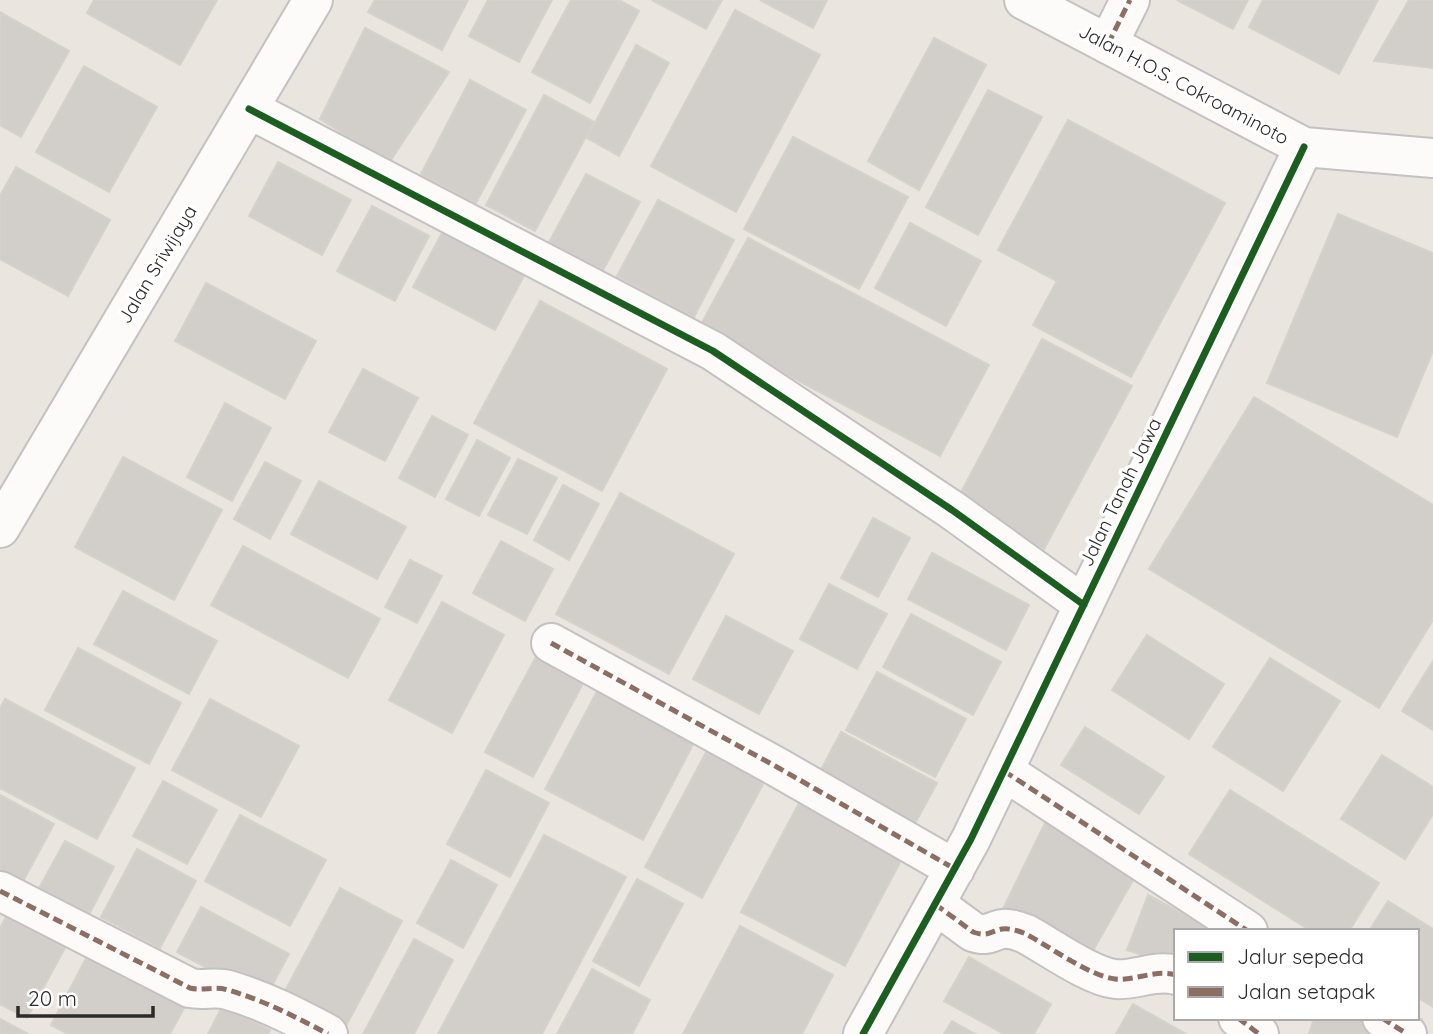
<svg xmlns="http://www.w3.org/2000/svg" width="1433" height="1034" viewBox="0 0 1433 1034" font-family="Quicksand,sans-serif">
  <rect width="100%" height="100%" fill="#eae5df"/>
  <path fill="#d2cfcb" stroke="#d5d1cb" stroke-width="2" d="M94,0H217L180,65L87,13Z
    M375,0H468L442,50L368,12Z
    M488,0H552L519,62L469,36Z
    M571,0H619L639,11L590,103L532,72Z
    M652,0H722L706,29Z
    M760,0H827L813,28Z
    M1177,0H1248L1233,29Z
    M1263,0H1378L1339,74L1249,27Z
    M1409,0H1433V68L1374,61Z
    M735,10L820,55L736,212L651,166Z
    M0,12L69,51L21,137L0,125Z
    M365,28L449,72L389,163L320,119Z
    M934,38L986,65L919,190L868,161Z
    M636,45L669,63L619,156L587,138Z
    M84,66L157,107L109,192L36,152Z
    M470,80L526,110L476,203L421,174Z
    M988,90L1042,117L978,235L926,207Z
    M544,95L594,122L535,231L486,205Z
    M1068,120L1225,203L1131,377L1033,325L1057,281L998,250Z
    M793,137L908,197L859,289L744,229Z
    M278,162L351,200L322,255L249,216Z
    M16,167L110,220L68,296L0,259V196Z
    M586,174L640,202L602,272L548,244Z
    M658,200L734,240L694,317L617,276Z
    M372,206L429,236L395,301L337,271Z
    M1338,214L1433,253V351L1397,437L1267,383Z
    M910,223L981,261L946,326L875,288Z
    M443,231L525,274L495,330L413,287Z
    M748,238L989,365L940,456L699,328Z
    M206,283L316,341L285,399L175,341Z
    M540,301L667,369L602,491L474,423Z
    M1042,339L1132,386L1044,549L956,502Z
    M363,369L418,398L385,461L329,432Z
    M1254,397L1433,505V620L1379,708L1149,569Z
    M225,403L271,428L232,501L187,477Z
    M432,416L468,435L435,497L399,478Z
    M477,440L510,458L479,516L446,499Z
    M123,457L222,510L174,600L75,547Z
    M518,459L557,478L527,534L488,515Z
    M265,462L301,481L270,539L234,519Z
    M319,481L406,527L377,579L291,534Z
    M563,485L599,504L569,560L534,540Z
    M620,493L734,554L669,674L556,614Z
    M873,518L910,538L878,597L841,578Z
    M501,541L553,569L525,621L473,593Z
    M243,546L380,619L348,678L211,605Z
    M932,553L1029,605L1006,650L908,599Z
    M410,560L442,576L417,623L385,607Z
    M829,584L887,614L857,669L800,639Z
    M123,591L217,641L189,694L94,644Z
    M442,602L504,635L452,733L389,700Z
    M911,614L1001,662L973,715L883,667Z
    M726,616L793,651L759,714L693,679Z
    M1147,635L1224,684L1189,739L1112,690Z
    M78,648L181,703L149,764L45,710Z
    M539,651L587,676L533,777L485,752Z
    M1270,658L1340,701L1283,791L1213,747Z
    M1433,661V730L1402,711Z
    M877,672L966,719L935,777L846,730Z
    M601,684L698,735L643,840L545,789Z
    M5,699L135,768L97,839L0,788V708Z
    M210,699L299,746L261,817L172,770Z
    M1085,727L1164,777L1139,814L1061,765Z
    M841,732L937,783L910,833L815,781Z
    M711,743L769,773L702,898L645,867Z
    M1382,755L1433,787V814L1405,859L1341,819Z
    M486,770L549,803L510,877L447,844Z
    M163,781L217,810L187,864L133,836Z
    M1230,790L1379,883L1349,931H1311L1189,854Z
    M0,795L54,824L20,887L0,876Z
    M799,803L903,857L845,966L741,912Z
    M240,815L326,860L290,926L205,881Z
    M1048,817L1141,866L1094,949L1002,911Z
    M544,835L626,877L542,1034H438Z
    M65,841L114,867L83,926L33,899Z
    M137,849L196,881L160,948L101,917Z
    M451,860L497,885L463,948L417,923Z
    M637,879L683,904L639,986L593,961Z
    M340,888L402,921L347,1024L285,991Z
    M1148,895L1210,928L1208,931H1176V965L1127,950Z
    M1388,901L1433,929V1007L1417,997V931H1369Z
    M201,907L289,954L265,999L177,952Z
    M6,917L65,948L27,1018L0,1004V928Z
    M740,926L833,975L802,1034H683Z
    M414,939L453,960L414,1034H363Z
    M94,943L191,995L170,1034H68L51,1025Z
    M969,957L1051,1004L1034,1034H1004L944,1001Z
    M592,969L650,1000L632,1034H557Z
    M1133,1004L1186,1034H1116Z
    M223,1005L270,1030L268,1034H208Z
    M1314,1018H1376L1377,1019L1369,1034H1309Z
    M0,1019L28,1034H0Z
    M952,1021L975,1034H944Z"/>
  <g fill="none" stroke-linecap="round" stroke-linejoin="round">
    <defs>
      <path id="minor" d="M1108,44L1130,0
        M249,109L713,351L952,510L1084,605
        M0,528L313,0
        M551,643L777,767L955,869
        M1004,771L1248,931
        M0,891L190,988C203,991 215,986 228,990C263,1000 296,1017 328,1034
        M935,904L973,932C988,937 989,932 1002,929C1010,928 1019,931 1026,934C1050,947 1090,976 1115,979C1135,981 1156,969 1176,975
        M1238,1018L1259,1034
        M1382,1018L1407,1034
        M863,1034L971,839L1304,147"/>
      <path id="tertiary" d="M1024,0L1304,147L1433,158"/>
    </defs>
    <use href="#minor" stroke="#c3c1c1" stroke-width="42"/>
    <use href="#tertiary" stroke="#c3c1c1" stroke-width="42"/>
    <use href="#minor" stroke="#fcfbfa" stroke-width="38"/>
    <use href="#tertiary" stroke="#fcfbfa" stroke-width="38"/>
    <path stroke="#8d6e63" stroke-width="5" stroke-dasharray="10 5" stroke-linecap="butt" d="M1108,44L1130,0
      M551,643L777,767L955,869
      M1004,771L1248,931
      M0,891L190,988C203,991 215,986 228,990C263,1000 296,1017 328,1034
      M935,904L973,932C988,937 989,932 1002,929C1010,928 1019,931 1026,934C1050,947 1090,976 1115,979C1135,981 1156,969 1176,975
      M1238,1018L1259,1034
      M1382,1018L1407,1034"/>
    <defs>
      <path id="cycleway" d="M249,109L713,351L952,510L1084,605
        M863,1034L971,839L1304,147"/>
    </defs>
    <use href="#cycleway" stroke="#fff" stroke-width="11"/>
    <use href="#cycleway" stroke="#1b5e20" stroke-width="7"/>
  </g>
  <g text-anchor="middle" stroke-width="7" stroke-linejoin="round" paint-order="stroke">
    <g font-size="19" fill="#2b2b2b" stroke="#fff">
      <text transform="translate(1184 84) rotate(28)" y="7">Jalan H.O.S. Cokroaminoto</text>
      <text transform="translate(157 264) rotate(-59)" y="7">Jalan Sriwijaya</text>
      <text transform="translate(1120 492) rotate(-64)" y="7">Jalan Tanah Jawa</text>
    </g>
  </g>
  <rect x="1174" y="929" width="245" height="91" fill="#ffffff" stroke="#aaaaaa" stroke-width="2"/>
  <rect x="1188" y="952" width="35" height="10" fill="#1b5e20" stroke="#aaaaaa" stroke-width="2"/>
  <text x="1237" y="964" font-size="21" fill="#2b2b2b">Jalur sepeda</text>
  <rect x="1188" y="987" width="35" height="10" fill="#8d6e63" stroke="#aaaaaa" stroke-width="2"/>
  <text x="1237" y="999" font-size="21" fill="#2b2b2b">Jalan setapak</text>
  <path d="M18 1006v10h135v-10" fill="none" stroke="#2b2b2b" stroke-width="3.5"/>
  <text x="28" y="1006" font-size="21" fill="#2b2b2b" stroke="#ffffff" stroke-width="5" paint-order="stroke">20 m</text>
</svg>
